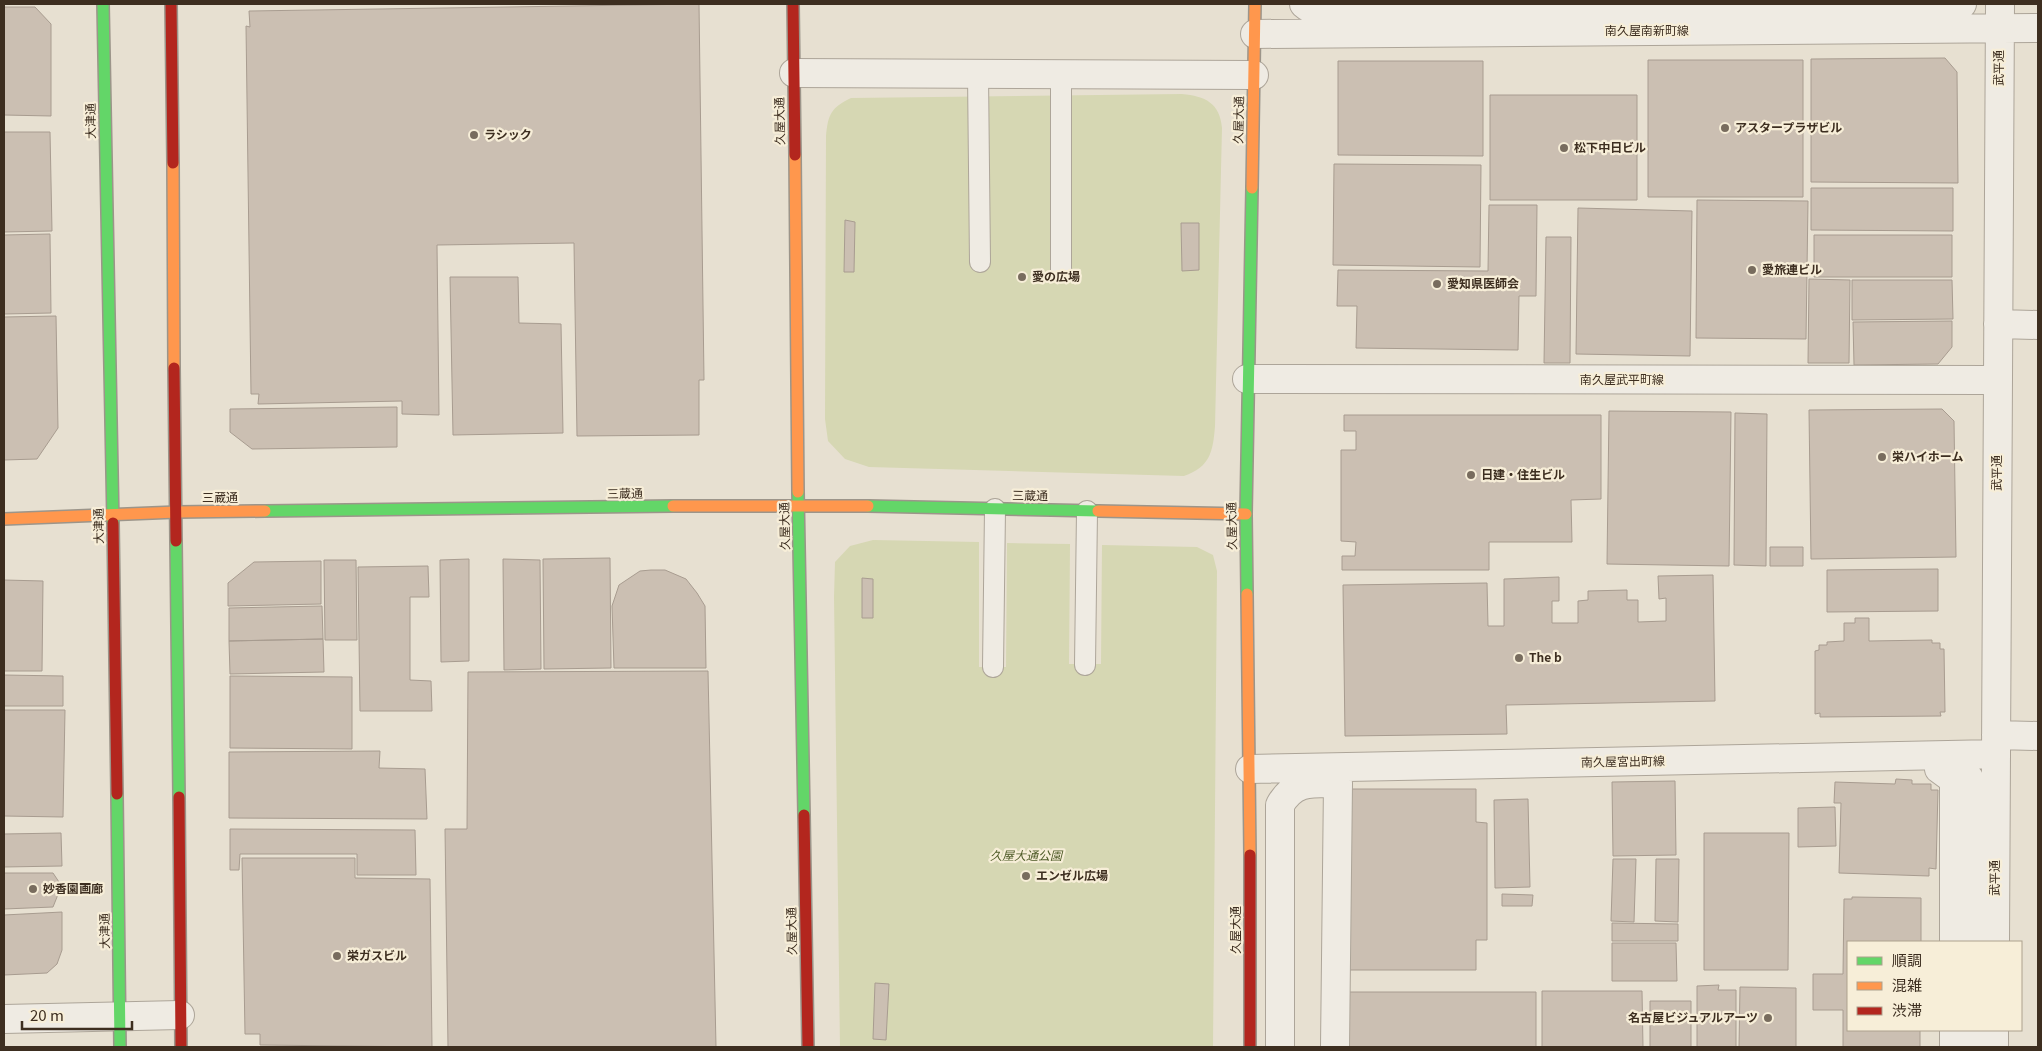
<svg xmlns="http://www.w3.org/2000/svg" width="2042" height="1051" viewBox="0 0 2042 1051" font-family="Georgia,'Noto Sans JP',serif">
  <rect width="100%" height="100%" fill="#e7e0d1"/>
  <path fill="#d6d7b3" d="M1182,94C1205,96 1220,103 1222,128L1215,426C1213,452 1210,467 1184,476L869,467L845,459L828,441L825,419L826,136C828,114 831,108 851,98Z
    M873,540L979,542V667H1006L1007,543L1070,544L1069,664H1101L1102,545L1197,547L1213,555L1217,571L1213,1047H840L834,597L835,562L850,546Z"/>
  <path fill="#cbbfb2" stroke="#a89c90" d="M699,4L704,380H699V435L577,436L574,243L437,245L439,415L402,414V401L258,404L259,394H251L246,26L250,27L249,11Z
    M4,7H35L51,24V116L4,115Z
    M1945,58L1957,72L1958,183L1811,182V59Z
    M1648,60H1803V197H1648Z
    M1338,61H1483V156L1338,155Z
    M1490,95H1637V200H1490Z
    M4,132H50L52,231L4,232Z
    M1334,164L1481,165L1480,267L1333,265Z
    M1811,188H1953V231L1811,230Z
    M1697,200L1808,201L1806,339L1696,338Z
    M1489,205H1537L1536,296H1519L1518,350L1356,348L1357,306H1337L1338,270L1488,271Z
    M1578,208L1692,211L1690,356L1576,354Z
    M845,220L855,222L854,272H844Z
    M1181,223H1199V270L1182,271Z
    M50,234L51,313L4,314V235Z
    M1814,235H1952V277H1814Z
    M1546,237H1571L1570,363H1544Z
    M450,277H518L519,323L561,324L563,433L453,435Z
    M1809,279L1850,280L1849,363H1808Z
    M1852,280H1952L1953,319L1852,320Z
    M56,316L58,428L37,459L4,460V317Z
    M1952,321V347L1938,364L1854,365L1853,322Z
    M397,407V447L252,449L230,432V409Z
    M1942,409L1954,421L1956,557L1811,559L1809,410Z
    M1609,411L1731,412L1729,566L1607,564Z
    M1735,413L1767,414L1766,566L1734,565Z
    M1344,415H1601V499L1571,500L1572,542H1489V570H1342V556H1355L1356,542L1341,541V450H1356V431H1344Z
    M1770,547H1803V566H1770Z
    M610,558L611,668L544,669L543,559Z
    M469,559V661L441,662L440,560Z
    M503,559L540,560L541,669L504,670Z
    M324,560H356L357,640H325Z
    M321,561V604L228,606V583L254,562Z
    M428,566L429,597H410V680L431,681L432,711H360L358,567Z
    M1938,569V611L1827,612V570Z
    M651,570H665L686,579L697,593L705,606L706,668H614L612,606L619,585L640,571Z
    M1713,575L1715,701L1506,705L1507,734L1345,736L1343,585L1487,583L1488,626H1504V579L1559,577V601H1552V623H1578V601L1588,600V591L1627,590V600H1638V622L1666,621V598L1659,599L1658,576Z
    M862,578L873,579V618H862Z
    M4,580L43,581L42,671H4Z
    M322,606L323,639L229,641V608Z
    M1855,618H1869V641L1932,640V643H1940V649H1944L1945,712H1940L1941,716L1820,717V713L1815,714V651L1819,650V645H1827V642L1844,641V623H1855Z
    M323,639L324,672L230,674L229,641Z
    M708,671L716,1047H448L445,829H467L468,672Z
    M4,675L63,676V706H4Z
    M230,676L352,677V749L230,748Z
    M4,710H65L63,817L4,816Z
    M380,751L379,768L425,769L427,819L229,818V752Z
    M1896,779L1912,780V784H1931V790H1938L1936,869L1929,868V876L1839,873L1841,803H1834L1835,782L1895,784Z
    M1675,781L1676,855L1613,856L1612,782Z
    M1346,789H1476V822L1487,823V940H1476V970H1346Z
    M1528,799L1530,887L1495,888L1494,800Z
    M1835,807L1836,846L1798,847V808Z
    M230,829L415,830L416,875H357V854H240L239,870H230Z
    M61,833L62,866L4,867V834Z
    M1704,833H1789L1788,970H1704Z
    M242,858H355V878L430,879L432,1047L260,1045V1034H245Z
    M1613,859H1636L1634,922L1611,921Z
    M1656,859H1679L1678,922L1655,921Z
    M4,873H53L59,882V892L53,907L4,909Z
    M1502,894L1533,895L1532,906H1502Z
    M1852,897L1921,898V942H1848V1030H1920V1047H1843V1010H1813V974H1843L1844,899H1852Z
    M62,912V950L57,964L47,973L4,975V915Z
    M1612,923L1678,924V941H1612Z
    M1612,943H1676L1677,981H1612Z
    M875,983L889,984L886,1040L873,1039Z
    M1719,985L1718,990H1736V1047H1697V986Z
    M1740,987L1796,988V1047H1739Z
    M1542,991H1642L1643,1047H1542Z
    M1341,992H1536V1047H1341Z
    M1650,1001H1691V1047H1650Z"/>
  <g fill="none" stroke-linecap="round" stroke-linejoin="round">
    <defs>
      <path id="lane" d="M978,74L980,262
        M1061,272V74
        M1085,665L1087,511
        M993,667L995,509"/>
      <path id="street" d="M1304,4C1314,13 1327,13 1341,14L1953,8L1962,4
        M1255,34L2038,28
        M794,73L1254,75
        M1998,324L2038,325
        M1247,379L1998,380
        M1996,735L2038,736
        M1250,769L1996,754
        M1954,942V780L1939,769C1954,769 1969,768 1972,787L1973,942
        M1995,942L2000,4
        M4,1019L180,1015
        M1954,1030V1047
        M1974,1030V1047
        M1280,1047V805C1294,780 1312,783 1338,783L1335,1047
        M1994,1047V1030"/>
      <path id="fast" d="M103,4L113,523
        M798,492L804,815
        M868,506L1098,511
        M265,511L673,506
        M176,541L179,797
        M1247,594L1246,514L1252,188
        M117,794L120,1047"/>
      <path id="slow" d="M795,155L798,492
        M173,163L174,368
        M1252,188L1255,4
        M673,506H868
        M1098,511L1246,514
        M4,519L177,512L265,511
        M1247,594L1250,855"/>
      <path id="jam" d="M171,4L173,163
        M793,4L795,155
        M174,368L176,541
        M113,523L117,794
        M179,797L181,1047
        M804,815L808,1047
        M1250,855V1047"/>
    </defs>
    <use href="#lane" stroke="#ada599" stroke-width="22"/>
    <use href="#street" stroke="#ada599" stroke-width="30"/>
    <use href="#fast" stroke="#9c958a" stroke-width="14"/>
    <use href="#slow" stroke="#9c958a" stroke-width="14"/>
    <use href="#jam" stroke="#9c958a" stroke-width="14"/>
    <use href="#lane" stroke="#efebe3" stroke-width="20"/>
    <use href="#street" stroke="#efebe3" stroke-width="28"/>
    <use href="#fast" stroke="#63d668" stroke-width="11"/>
    <use href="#slow" stroke="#ff974d" stroke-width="11"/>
    <use href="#jam" stroke="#b3261e" stroke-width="11"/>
  </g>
  <g fill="#786c5e" stroke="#f7eed8" stroke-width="2">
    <circle cx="1725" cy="128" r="5"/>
    <circle cx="474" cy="135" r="5"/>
    <circle cx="1564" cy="148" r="5"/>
    <circle cx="1752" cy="270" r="5"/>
    <circle cx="1022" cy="277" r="5"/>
    <circle cx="1437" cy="284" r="5"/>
    <circle cx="1882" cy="457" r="5"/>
    <circle cx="1471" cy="475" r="5"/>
    <circle cx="1519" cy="658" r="5"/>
    <circle cx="1026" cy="876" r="5"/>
    <circle cx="33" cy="889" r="5"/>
    <circle cx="337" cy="956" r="5"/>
    <circle cx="1768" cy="1018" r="5"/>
  </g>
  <g text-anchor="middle" stroke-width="4.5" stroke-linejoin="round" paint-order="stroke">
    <g font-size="12" fill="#3d2e20" stroke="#f7eed8">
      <text x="1647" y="35">南久屋南新町線</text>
      <text transform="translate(1999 68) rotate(-90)" y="4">武平通</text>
      <text transform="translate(1239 120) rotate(-89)" y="4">久屋大通</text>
      <text transform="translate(91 121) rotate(-91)" y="4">大津通</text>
      <text transform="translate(780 121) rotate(-91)" y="4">久屋大通</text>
      <text x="1622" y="384">南久屋武平町線</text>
      <text transform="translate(1997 473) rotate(-90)" y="4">武平通</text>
      <text transform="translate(625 494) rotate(-1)" y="4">三蔵通</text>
      <text transform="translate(1030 496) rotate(1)" y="4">三蔵通</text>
      <text x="220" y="502">三蔵通</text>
      <text transform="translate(99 526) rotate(-91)" y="4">大津通</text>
      <text transform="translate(785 526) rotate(-91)" y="4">久屋大通</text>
      <text transform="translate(1232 526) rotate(-91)" y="4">久屋大通</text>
      <text transform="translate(1623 762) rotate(-1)" y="4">南久屋宮出町線</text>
      <text transform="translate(1995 878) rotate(-90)" y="4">武平通</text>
      <text transform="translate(1236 930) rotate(-90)" y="4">久屋大通</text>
      <text transform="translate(105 931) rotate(-91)" y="4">大津通</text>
      <text transform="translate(792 931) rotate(-91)" y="4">久屋大通</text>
    </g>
    <g font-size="12" font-weight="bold" fill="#3d2e20" stroke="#f7eed8" text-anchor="start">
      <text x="1735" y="132">アスタープラザビル</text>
      <text x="484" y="139">ラシック</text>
      <text x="1574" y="152">松下中日ビル</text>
      <text x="1762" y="274">愛旅連ビル</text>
      <text x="1032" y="281">愛の広場</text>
      <text x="1447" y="288">愛知県医師会</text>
      <text x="1892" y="461">栄ハイホーム</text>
      <text x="1481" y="479">日建・住生ビル</text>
      <text x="1529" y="662">The b</text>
      <text x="1036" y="880">エンゼル広場</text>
      <text x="43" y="893">妙香園画廊</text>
      <text x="347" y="960">栄ガスビル</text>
      <text x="1758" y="1022" text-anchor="end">名古屋ビジュアルアーツ</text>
    </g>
    <g font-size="12" font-style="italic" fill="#4d5a26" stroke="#f7eed8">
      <text x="1026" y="860">久屋大通公園</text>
    </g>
  </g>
  <rect width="2042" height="1051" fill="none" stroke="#3d2e20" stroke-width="10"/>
  <rect x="1847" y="941" width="175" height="90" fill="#f7eed8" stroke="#ada18e"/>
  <rect x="1857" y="957" width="25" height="8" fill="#63d668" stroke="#ada18e"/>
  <text x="1892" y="966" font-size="15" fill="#3d2e20">順調</text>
  <rect x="1857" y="982" width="25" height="8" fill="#ff974d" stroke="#ada18e"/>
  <text x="1892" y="991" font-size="15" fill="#3d2e20">混雑</text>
  <rect x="1857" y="1007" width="25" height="8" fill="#b3261e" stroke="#ada18e"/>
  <text x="1892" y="1016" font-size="15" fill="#3d2e20">渋滞</text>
  <path d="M22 1021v8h110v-8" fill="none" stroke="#3d2e20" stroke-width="2.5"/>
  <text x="30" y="1021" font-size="15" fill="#3d2e20" stroke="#f7eed8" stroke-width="4" paint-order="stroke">20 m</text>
</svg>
